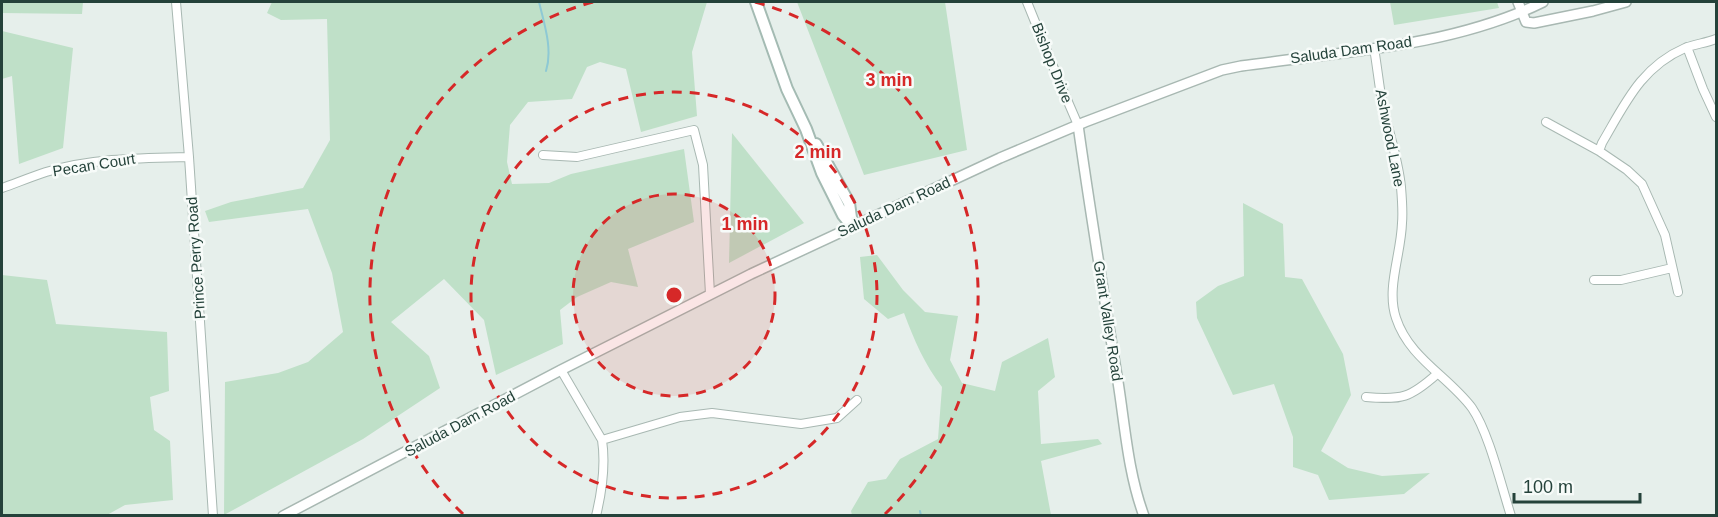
<svg xmlns="http://www.w3.org/2000/svg" width="1718" height="517" viewBox="0 0 1718 517" font-family="Arial,sans-serif">
  <rect width="100%" height="100%" fill="#e6efeb"/>
  <path fill="#bfe0c8" d="M2,2H83L82,14L2,13Z
    M272,2H707L692,52L697,116L641,132L626,69L600,62L587,67L572,99L528,102L510,125L507,162L512,184L549,183L571,174L684,149L694,222L628,249L638,287L611,282L577,297L560,310L563,344L496,375L484,320L444,279L391,322L429,356L440,388L363,439L224,515L225,382L278,373L308,362L343,332L332,273L308,209L209,222L205,211L231,202L303,188L330,140L327,19L281,20L267,13Z
    M797,2H945L967,150L864,175Z
    M1390,2H1497L1499,8L1394,25Z
    M2,31L73,48L63,148L19,164L12,76L2,79Z
    M732,133L804,223L729,263Z
    M1243,203L1283,224L1285,277L1302,279L1343,354L1351,395L1321,451L1348,468L1382,476L1430,473L1404,494L1329,500L1318,475L1293,467V437L1274,384L1233,395L1197,318L1196,302L1218,286L1244,276Z
    M877,255L903,290L925,312L958,316L950,360L962,383L995,391L1002,362L1048,338L1055,377L1038,391L1041,444L1098,439L1102,444L1041,461L1051,515H852L851,511L868,482L886,479L900,459L938,439L942,387C925,365 914,340 904,313L888,319L864,299L860,257Z
    M2,275L47,280L56,324L167,332L169,391L150,397L154,430L170,441L173,500L125,505L107,515H2Z"/>
  <g fill="none" stroke-linecap="round" stroke-linejoin="round">
    <path stroke="#8ec9d4" stroke-width="2" d="M539,2C544,23 553,49 546,71
      M920,511L921,516"/>
    <defs>
      <path id="minor" d="M176,2L189,157L213,516
        M1027,2L1059,81L1078,125
        M1687,47L1703,89L1716,117
        M1374,48C1377,66 1379,84 1382,102C1388,130 1398,158 1401,187C1402,199 1403,212 1402,223C1401,255 1386,288 1396,318C1409,358 1448,376 1472,408C1489,433 1501,485 1511,516
        M1546,122L1599,151
        M543,155L577,157L694,130L703,165L710,294
        M2,188C16,183 31,177 46,172C92,158 141,158 189,157
        M1594,280H1621L1672,268
        M1678,292L1665,235L1642,184L1627,170L1599,151L1602,143C1625,104 1641,67 1685,48C1695,44 1706,43 1716,39
        M561,370L602,440C606,466 602,491 596,516
        M1366,397C1402,400 1410,398 1437,374
        M602,440L680,417L712,413L801,424L837,418L857,400"/>
      <path id="tertiary" d="M1518,2L1526,22L1534,23L1593,11L1626,2
        M1078,125C1090,211 1104,296 1118,382C1125,426 1128,473 1144,516
        M283,516L561,370L751,274L1000,158L1085,122L1222,70L1241,66C1340,52 1452,47 1543,2"/>
      <path id="secondary" d="M756,2L787,89L806,129L822,173L843,215L852,226
        M816,144L849,203L852,225"/>
    </defs>
    <use href="#minor" stroke="#a8b8b2" stroke-width="10"/>
    <use href="#tertiary" stroke="#a8b8b2" stroke-width="12"/>
    <use href="#secondary" stroke="#a4bbb3" stroke-width="14"/>
    <use href="#minor" stroke="#fff" stroke-width="8"/>
    <use href="#tertiary" stroke="#fff" stroke-width="9"/>
    <use href="#secondary" stroke="#fff" stroke-width="10"/>
  </g>
  <circle cx="674" cy="295" r="101" fill="#d62828" fill-opacity=".12"/>
  <g fill="none" stroke="#d62828" stroke-width="3" stroke-dasharray="10 8">
    <circle cx="674" cy="295" r="101"/>
    <circle cx="674" cy="295" r="203"/>
    <path d="M463 514A304 304 0 0 1 593 2M755 2A304 304 0 0 1 885 514"/>
  </g>
  <g text-anchor="middle" stroke-width="5" stroke-linejoin="round" paint-order="stroke">
    <g font-size="15" fill="#24423a" stroke="#f7fbf9">
      <text transform="translate(1351 50) rotate(-8)" y="5">Saluda Dam Road</text>
      <text transform="translate(1052 63) rotate(68)" y="5">Bishop Drive</text>
      <text transform="translate(1390 138) rotate(79)" y="5">Ashwood Lane</text>
      <text transform="translate(94 165) rotate(-9)" y="5">Pecan Court</text>
      <text transform="translate(894 207) rotate(-25)" y="5">Saluda Dam Road</text>
      <text transform="translate(196 258) rotate(-94)" y="5">Prince Perry Road</text>
      <text transform="translate(1108 321) rotate(81)" y="5">Grant Valley Road</text>
      <text transform="translate(460 424) rotate(-28)" y="5">Saluda Dam Road</text>
    </g>
  </g>
  <circle cx="674" cy="295" r="9" fill="#d62828" stroke="#f7fbf9" stroke-width="3"/>
  <g font-size="18" text-anchor="middle" font-weight="bold" fill="#d62828" stroke="#f7fbf9" stroke-width="5" stroke-linejoin="round" paint-order="stroke">
    <text x="889" y="86">3 min</text>
    <text x="818" y="158">2 min</text>
    <text x="745" y="230">1 min</text>
  </g>
  <rect width="1718" height="517" fill="none" stroke="#24423a" stroke-width="6"/>
  <path d="M1514 493v9h126v-9" fill="none" stroke="#24423a" stroke-width="3"/>
  <text x="1523" y="493" font-size="18" fill="#24423a" stroke="#f7fbf9" stroke-width="4.5" paint-order="stroke">100 m</text>
</svg>
